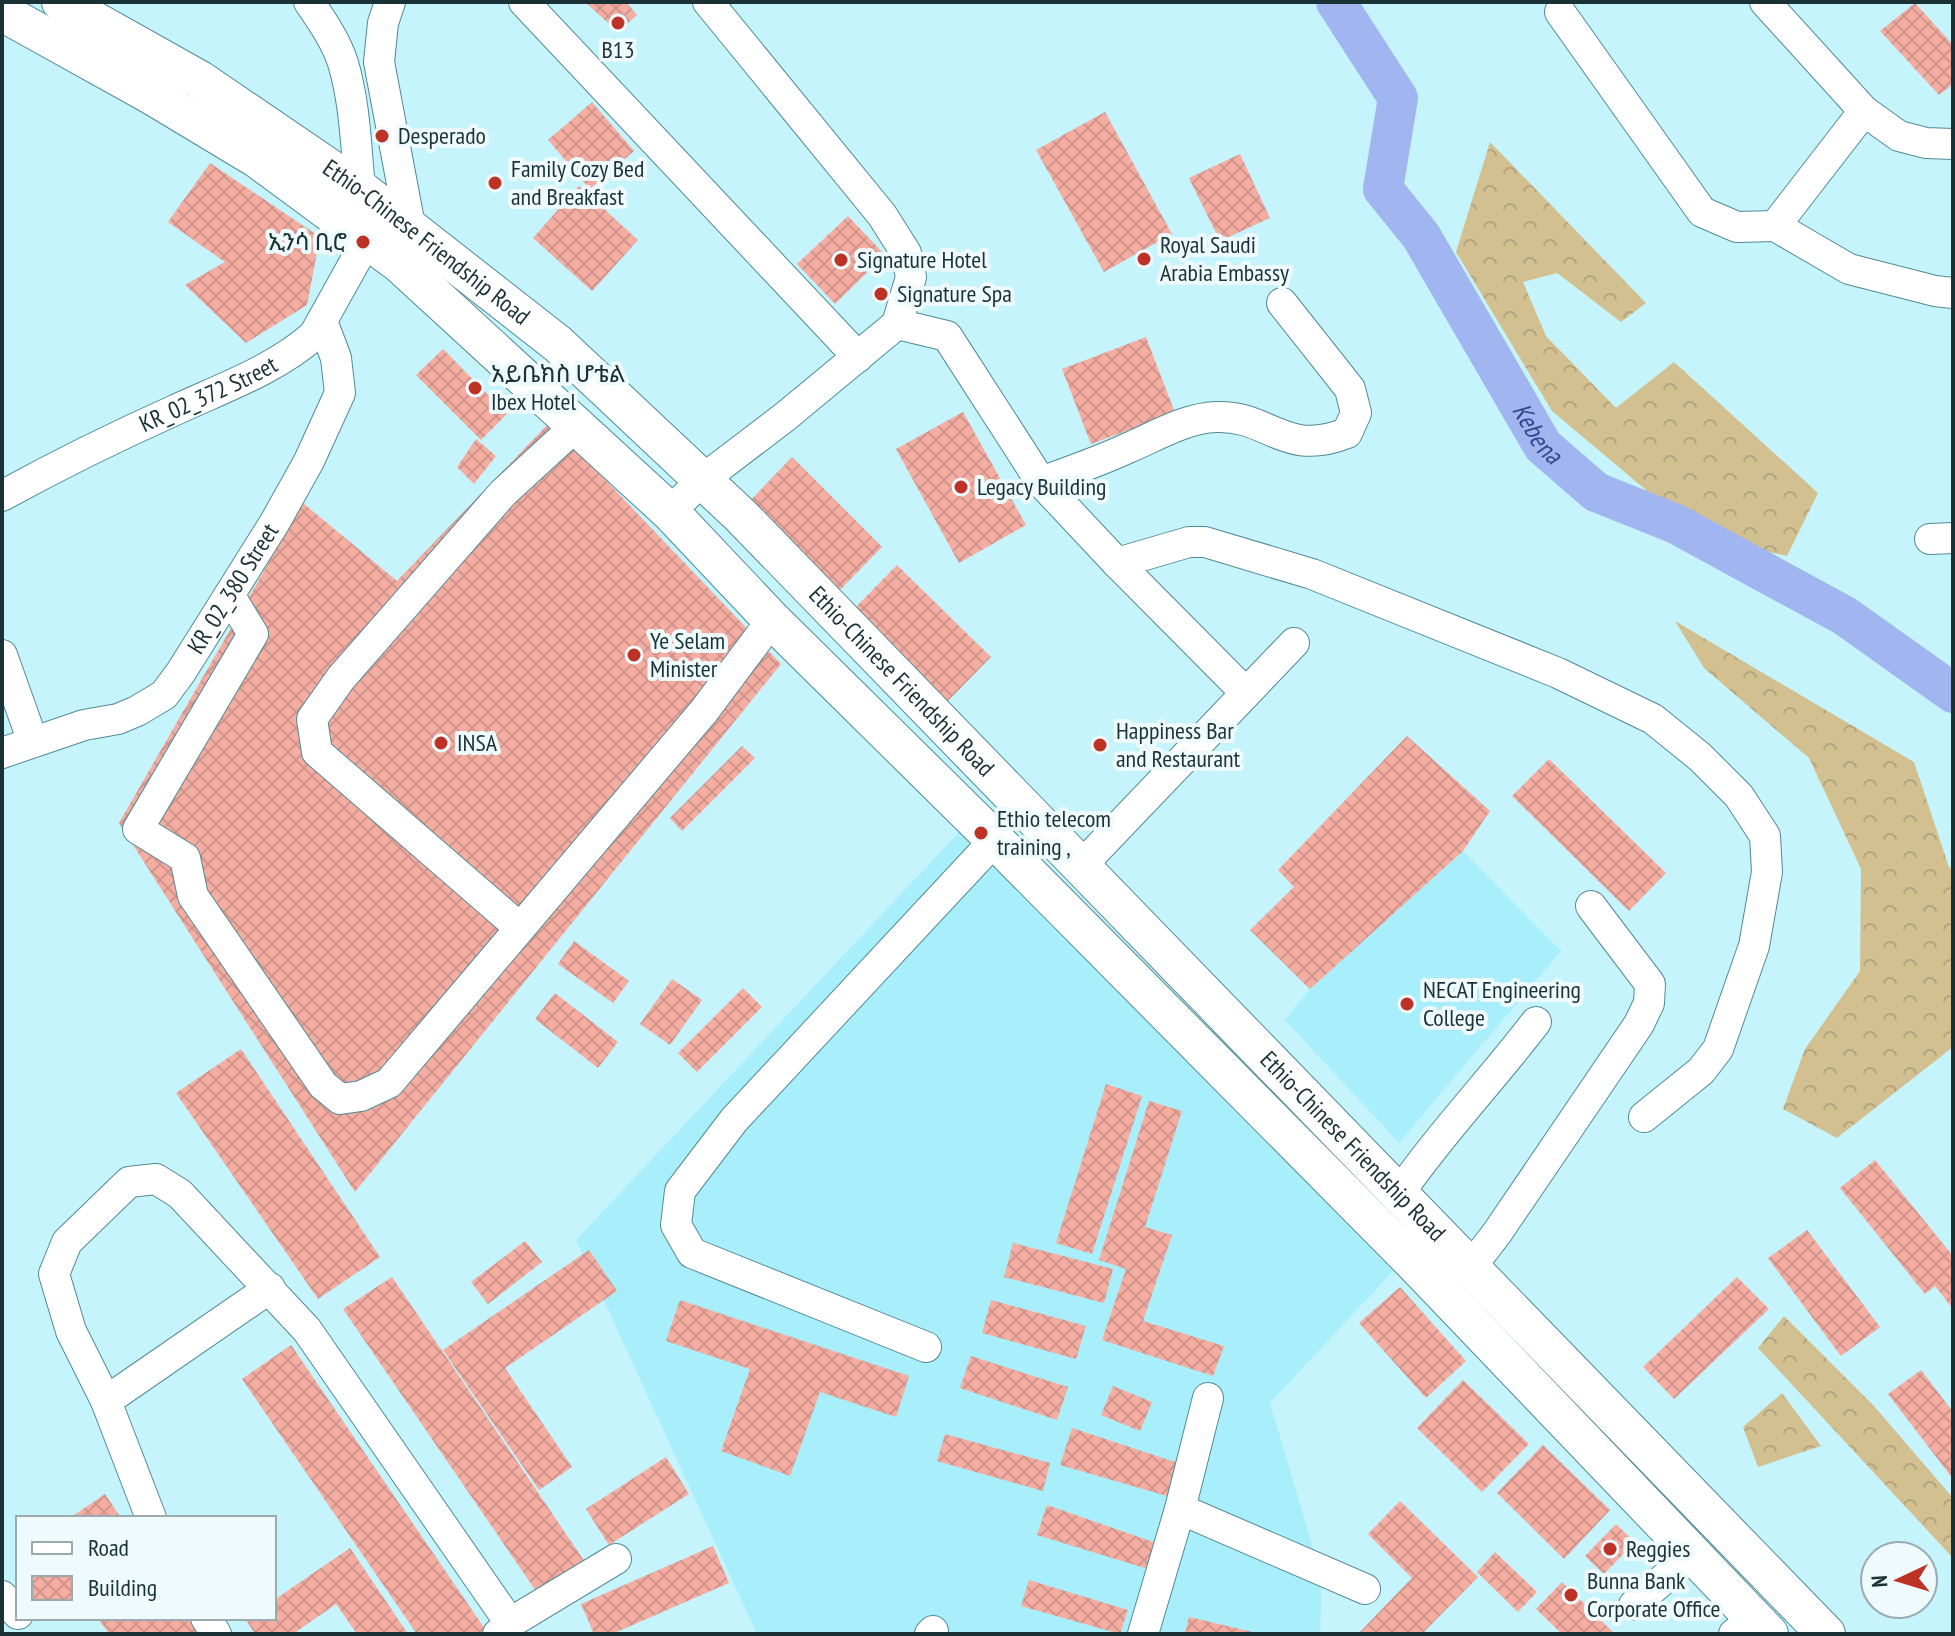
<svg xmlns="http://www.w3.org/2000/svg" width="1955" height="1636" viewBox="0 0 1955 1636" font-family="'PT Sans Narrow','Noto Sans Ethiopic',sans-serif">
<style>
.built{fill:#a9effb}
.forest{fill:url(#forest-crowns)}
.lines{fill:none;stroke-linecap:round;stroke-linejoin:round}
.river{stroke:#a1b6f0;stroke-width:40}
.building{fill:url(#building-cross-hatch)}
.minor-casing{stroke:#528a94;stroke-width:32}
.major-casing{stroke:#528a94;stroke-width:40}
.minor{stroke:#fff;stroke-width:30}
.major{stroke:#fff;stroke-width:38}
.poi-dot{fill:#be3125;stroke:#effafc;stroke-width:3}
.labels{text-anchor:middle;stroke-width:8;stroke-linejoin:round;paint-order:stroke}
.poi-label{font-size:24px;fill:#1a3236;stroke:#effafc;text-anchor:start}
.street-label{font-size:24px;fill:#1a3236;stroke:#effafc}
.water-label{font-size:26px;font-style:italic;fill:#35488d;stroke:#effafc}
</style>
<defs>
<pattern id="forest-crowns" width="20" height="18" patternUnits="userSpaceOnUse" patternTransform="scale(2)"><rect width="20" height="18" fill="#d3c091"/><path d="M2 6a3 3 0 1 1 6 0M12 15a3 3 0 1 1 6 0" fill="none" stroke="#b5a57e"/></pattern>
<pattern id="building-cross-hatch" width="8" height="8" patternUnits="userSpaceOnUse" patternTransform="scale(2)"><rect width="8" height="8" fill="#f5ada2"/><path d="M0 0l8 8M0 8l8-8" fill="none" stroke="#d1958c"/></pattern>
</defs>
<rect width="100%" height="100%" fill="#c5f4fc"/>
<!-- built -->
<g class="built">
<path d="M960,831L1393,1271L1270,1403L1322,1578L1320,1634H757L576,1240Z"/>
<path d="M1463,851L1561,951L1399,1143L1285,1020L1310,989Z"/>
</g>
<!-- forest -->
<g class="forest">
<path d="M1490,142L1646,303L1621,322L1557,273L1523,282L1546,336L1616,408L1674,362L1818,493L1787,556L1703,538L1552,411L1456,252Z"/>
<path d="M1675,621L1914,762L1949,867L1953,870V1047L1837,1138L1783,1109L1805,1049L1860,971L1861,869L1809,758L1704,668Z"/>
<path d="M1784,1316L1874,1406L1953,1498V1558L1758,1348Z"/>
<path d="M1782,1393L1821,1446L1758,1467L1743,1427Z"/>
</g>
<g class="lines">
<!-- river -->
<path class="river" id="s1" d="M1336,2L1398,98L1383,189L1421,236L1543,446L1596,492L1676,524L1845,616L1953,693"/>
</g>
<!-- building -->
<g class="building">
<path d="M585,2H626L637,15L618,32Z"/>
<path d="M1915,3L1953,45V84L1939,95L1880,31Z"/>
<path d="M592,102L634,151L590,189L548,140Z"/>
<path d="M1105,112L1172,234L1104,272L1036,150Z"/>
<path d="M1240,154L1270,218L1220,241L1189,178Z"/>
<path d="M210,163L320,237L307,305L246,343L185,285L225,262L168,222Z"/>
<path d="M579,186L638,240L592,291L533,238Z"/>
<path d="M848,216L885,255L835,304L797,264Z"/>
<path d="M1146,337L1175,413L1091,444L1062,369Z"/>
<path d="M443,349L507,414L481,440L416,375Z"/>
<path d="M963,412L1026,525L959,563L896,449Z"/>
<path d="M550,422L781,664L355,1192L119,823L303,503L397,581Z"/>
<path d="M476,439L496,456L474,484L457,467Z"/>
<path d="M792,457L882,547L836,594L746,505Z"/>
<path d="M897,565L991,657L945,704L852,611Z"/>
<path d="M1407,736L1490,811L1463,851L1310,989L1250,930L1294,887L1278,870Z"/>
<path d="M742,746L755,758L682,831L670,818Z"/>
<path d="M1549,759L1666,873L1629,911L1512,796Z"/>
<path d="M574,941L629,981L613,1003L558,964Z"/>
<path d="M672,979L702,1000L670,1045L640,1024Z"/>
<path d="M743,988L762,1007L697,1072L678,1053Z"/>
<path d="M555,993L618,1042L598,1068L535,1019Z"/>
<path d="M241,1049L380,1257L318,1299L176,1093Z"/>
<path d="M1106,1084L1142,1096L1092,1254L1056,1243Z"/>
<path d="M1149,1101L1182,1111L1145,1227L1172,1235L1143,1321L1224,1346L1213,1376L1102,1340L1126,1269L1099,1260Z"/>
<path d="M1875,1160L1953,1256L1951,1275L1953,1309L1935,1286L1925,1294L1840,1188Z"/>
<path d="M1807,1230L1880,1327L1841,1356L1768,1258Z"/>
<path d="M525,1241L542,1262L488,1304L471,1282Z"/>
<path d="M1013,1243L1113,1269L1104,1303L1004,1277Z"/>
<path d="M589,1250L617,1291L505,1368L572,1467L539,1490L443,1350Z"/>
<path d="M392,1277L587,1565L538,1594L343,1309Z"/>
<path d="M1737,1277L1769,1309L1674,1399L1643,1367Z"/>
<path d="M1400,1287L1466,1361L1426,1398L1359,1323Z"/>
<path d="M680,1300L909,1376L896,1417L820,1392L790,1476L721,1451L750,1369L666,1341Z"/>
<path d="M991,1300L1086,1326L1076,1359L982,1333Z"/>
<path d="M291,1345L485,1629L478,1634H417L242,1379Z"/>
<path d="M971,1356L1068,1387L1057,1420L960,1388Z"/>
<path d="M1921,1370L1953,1412V1479L1888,1394Z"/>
<path d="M1463,1380L1529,1444L1482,1492L1417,1428Z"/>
<path d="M1113,1386L1152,1402L1140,1431L1101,1415Z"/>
<path d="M1072,1428L1184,1465L1174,1498L1060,1465Z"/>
<path d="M945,1434L1050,1463L1043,1491L937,1461Z"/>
<path d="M1543,1445L1610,1510L1564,1559L1497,1493Z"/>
<path d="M666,1457L689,1494L609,1545L586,1509Z"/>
<path d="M105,1494L121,1518H70Z"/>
<path d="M1400,1501L1478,1577L1422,1634H1358L1412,1578L1368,1534Z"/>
<path d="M1047,1505L1156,1543L1148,1569L1037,1535Z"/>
<path d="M1616,1524L1635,1542L1604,1574L1585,1556Z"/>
<path d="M713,1546L729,1583L612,1634H594L581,1604Z"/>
<path d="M350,1548L408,1634H357L336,1604L293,1634H255L246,1620L274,1618V1600Z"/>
<path d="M1495,1552L1537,1592L1518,1612L1477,1572Z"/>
<path d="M1029,1580L1128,1610L1120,1634L1021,1606Z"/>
<path d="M1562,1582L1615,1634H1562L1536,1609Z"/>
<path d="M1189,1617L1257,1633L1256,1634H1185Z"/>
<path d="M98,1618H191L202,1634H109Z"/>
</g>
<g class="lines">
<!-- minor casing -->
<g class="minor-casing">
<g id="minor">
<path d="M309,2C322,21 336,41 343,63C355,103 356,147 360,189"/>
<path d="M390,2L383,23L379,62L410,226"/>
<path d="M524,2L858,357"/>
<path d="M1765,2L1864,111L1899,136L1926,143L1953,144"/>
<path d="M1560,12L1702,212L1737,227L1775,226"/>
<path d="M1864,111L1775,226L1849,269L1935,291L1953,293"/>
<path d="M897,324L947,336L1041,482L1117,563L1245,692"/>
<path d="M1041,482C1071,471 1100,461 1128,448C1156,436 1186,418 1216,417C1270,415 1283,458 1347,433L1356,413L1350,389L1282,303"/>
<path id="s2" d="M2,496C58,465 115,437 173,411C220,389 275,370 314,335L367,240"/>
<path d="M670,512L702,480L786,416L897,324L911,277L906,253L882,215L708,2"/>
<path d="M1930,539L1953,538"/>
<path d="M1117,563L1189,542H1205L1312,574L1558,673L1653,719L1700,757L1739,796L1765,836L1767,872L1754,946L1718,1049L1701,1071L1644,1117"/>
<path d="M230,596L253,634L138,829L185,858L193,896L323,1085L340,1099L361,1096L389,1083L704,711L772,620"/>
<path d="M2,655L33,742"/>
<path id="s3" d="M2,753L84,725L118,719L137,711L164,695L181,672L275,522L309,461L340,393L336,358L322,321"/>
<path d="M1081,866L1294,643"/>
<path d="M520,928L317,752L312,719L341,678L503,493L576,426"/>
<path d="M1398,1195C1440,1134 1491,1081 1536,1022"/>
<path d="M1470,1268L1497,1233L1639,1024L1649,1003L1650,984L1591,906"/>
<path d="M926,1347L692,1253L676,1225L680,1191L734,1120L995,840"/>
<path d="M106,1401L270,1288"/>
<path d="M1180,1509L1365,1589"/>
<path d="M151,1518L106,1401L71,1331L54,1274L67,1242L129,1182L156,1179L180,1194L307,1330L510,1623"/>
<path d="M2,1596L18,1614"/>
<path d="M1634,1605L1692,1554"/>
<path d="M206,1618L216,1634"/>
<path d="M498,1634L510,1623L616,1559"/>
<path d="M930,1634L933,1631"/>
<path d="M1143,1634L1180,1509L1208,1398"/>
<path d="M1734,1634L1754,1618"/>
</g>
</g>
<!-- major casing -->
<g class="major-casing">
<g id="major">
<path id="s4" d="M61,2L200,80L360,189L558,344L741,516L1826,1634"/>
<path d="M2,12L153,96L256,158L400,264L670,512L772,620L995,840L1414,1263L1769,1634"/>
</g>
</g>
<!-- minor -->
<use href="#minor" class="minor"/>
<!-- major -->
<use href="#major" class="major"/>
</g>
<!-- markers -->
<g class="poi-dot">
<circle cx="618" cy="23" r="8"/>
<circle cx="382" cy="136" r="8"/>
<circle cx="495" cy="183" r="8"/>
<circle cx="363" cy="242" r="8"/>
<circle cx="1144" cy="259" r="8"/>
<circle cx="841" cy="260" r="8"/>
<circle cx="881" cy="294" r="8"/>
<circle cx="475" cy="388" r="8"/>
<circle cx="961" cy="487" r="8"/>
<circle cx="634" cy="655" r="8"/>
<circle cx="441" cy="743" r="8"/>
<circle cx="1100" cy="745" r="8"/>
<circle cx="981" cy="833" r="8"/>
<circle cx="1407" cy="1004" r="8"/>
<circle cx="1610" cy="1549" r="8"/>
<circle cx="1571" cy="1595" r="8"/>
</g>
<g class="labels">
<!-- poi labels -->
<g class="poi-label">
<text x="618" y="58" text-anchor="middle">B13</text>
<text x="398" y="144">Desperado</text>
<text x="511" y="177">Family Cozy Bed<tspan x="511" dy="28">and Breakfast</tspan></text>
<text x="347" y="250" text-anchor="end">ኢንሳ ቢሮ</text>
<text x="1160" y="253">Royal Saudi<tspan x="1160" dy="28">Arabia Embassy</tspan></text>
<text x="857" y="268">Signature Hotel</text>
<text x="897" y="302">Signature Spa</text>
<text x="491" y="382">አይቤክስ ሆቴል<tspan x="491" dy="28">Ibex Hotel</tspan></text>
<text x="977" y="495">Legacy Building</text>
<text x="650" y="649">Ye Selam<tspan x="650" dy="28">Minister</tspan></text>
<text x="1116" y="739">Happiness Bar<tspan x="1116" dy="28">and Restaurant</tspan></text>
<text x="457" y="751">INSA</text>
<text x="997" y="827">Ethio telecom<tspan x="997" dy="28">training ,</tspan></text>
<text x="1423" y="998">NECAT Engineering<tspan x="1423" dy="28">College</tspan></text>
<text x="1626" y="1557">Reggies</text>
<text x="1587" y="1589">Bunna Bank<tspan x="1587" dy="28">Corporate Office</tspan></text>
</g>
<!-- street labels -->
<g class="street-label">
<text dy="8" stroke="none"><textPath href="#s4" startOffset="438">Ethio-Chinese Friendship Road</textPath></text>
<text dy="8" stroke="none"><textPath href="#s2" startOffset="230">KR_02_372 Street</textPath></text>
<text dy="8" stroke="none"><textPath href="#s3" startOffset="300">KR_02_380 Street</textPath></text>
<text dy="8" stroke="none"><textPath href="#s4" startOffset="1086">Ethio-Chinese Friendship Road</textPath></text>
<text dy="8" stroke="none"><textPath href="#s4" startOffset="1734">Ethio-Chinese Friendship Road</textPath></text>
</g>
<!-- water labels -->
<g class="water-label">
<text dy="9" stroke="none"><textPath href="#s1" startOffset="496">Kebena</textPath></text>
</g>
</g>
<!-- border -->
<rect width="1955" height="1636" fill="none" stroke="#1a3236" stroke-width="8"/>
<!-- legend -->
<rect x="16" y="1516" width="260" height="104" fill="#effafc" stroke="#9aaaad" stroke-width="2"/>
<rect x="32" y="1542" width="40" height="12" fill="#ffffff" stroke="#9aaaad" stroke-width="2"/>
<text x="88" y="1556" font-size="24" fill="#1a3236">Road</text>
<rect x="32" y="1576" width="40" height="24" fill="url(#building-cross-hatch)" stroke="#9aaaad" stroke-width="2"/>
<text x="88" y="1596" font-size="24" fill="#1a3236">Building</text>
<!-- north arrow -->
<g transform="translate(1899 1580) rotate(266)"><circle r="38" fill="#effafc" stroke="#9aaaad" stroke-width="2"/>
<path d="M0-6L14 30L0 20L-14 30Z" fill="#be3125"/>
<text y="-12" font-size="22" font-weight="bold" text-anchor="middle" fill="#1a3236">N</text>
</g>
</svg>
